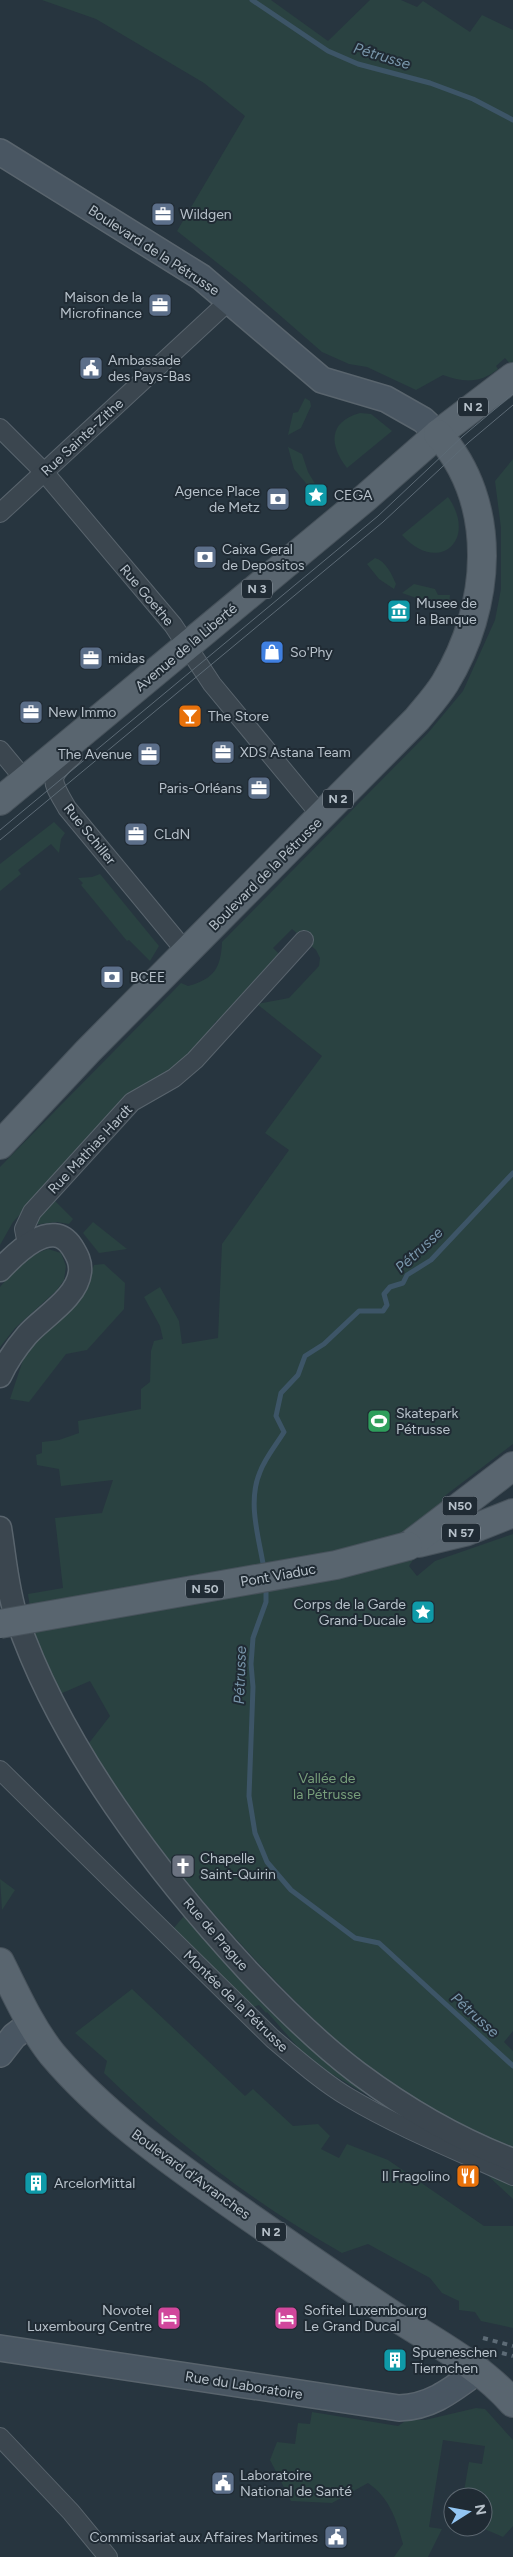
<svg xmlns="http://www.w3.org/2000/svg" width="513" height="2557" viewBox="0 0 513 2557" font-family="Figtree,sans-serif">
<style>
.green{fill:#2a4241}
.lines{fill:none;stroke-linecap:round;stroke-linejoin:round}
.stream{stroke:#3d5567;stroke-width:5}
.minor-casing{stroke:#59646d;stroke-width:20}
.tertiary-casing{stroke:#59646d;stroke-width:25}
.secondary-casing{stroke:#59646d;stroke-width:28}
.primary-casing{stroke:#47525b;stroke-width:30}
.minor{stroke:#3b464f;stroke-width:18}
.tertiary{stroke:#3b464f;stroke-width:22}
.secondary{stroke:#495662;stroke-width:25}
.primary{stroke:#59656f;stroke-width:28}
.tram{stroke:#5d6b76;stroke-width:1}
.rail{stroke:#5d6b76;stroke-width:4;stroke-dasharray:5 5;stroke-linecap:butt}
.primary-bridge-casing{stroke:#47525b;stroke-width:30;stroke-linecap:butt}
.primary-bridge{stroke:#59656f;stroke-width:28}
.labels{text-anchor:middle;stroke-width:4;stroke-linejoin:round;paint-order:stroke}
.shield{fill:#202b34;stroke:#8a949d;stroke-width:1}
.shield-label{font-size:12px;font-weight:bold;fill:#b7c1ca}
.poi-label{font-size:14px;fill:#b7c1ca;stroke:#202b34;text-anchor:start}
.street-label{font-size:14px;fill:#b7c1ca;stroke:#202b34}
.park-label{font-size:14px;fill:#779e7a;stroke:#202b34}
.water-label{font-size:15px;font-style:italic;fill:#7996ab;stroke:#202b34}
</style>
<rect width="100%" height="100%" fill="#27353f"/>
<!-- green -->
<g class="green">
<path d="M42,0H271L328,41L370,0H401L417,7L423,1L470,32L482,15L513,30V367L505,358L496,366L498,369C481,383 464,383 443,375L416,390L367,367L349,364L322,352L244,284L177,231L245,116L204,83L96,19Z"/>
<path d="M305,398L310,401L311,406L301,428L288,435L293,413L298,412Z"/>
<path d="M360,413L371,414L392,431L347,468C329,445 328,422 360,413Z"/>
<path d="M288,447L302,454L308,472L320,492L316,495L294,469Z"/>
<path d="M513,459V1444L442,1498L448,1509L408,1546L413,1560L409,1566L417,1576L435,1561L513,1534V2031L504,2042L513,2051V2148C467,2129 420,2105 380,2076C332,2040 290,1997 250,1954C190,1889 134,1820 89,1743L110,1716L90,1681L60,1694L34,1635L28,1594L63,1588L55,1518L102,1513L113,1480L61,1486L59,1469L37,1465L36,1455L42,1453V1442L59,1440L79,1433L78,1421L141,1409V1389L150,1382L151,1351L154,1341L163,1339L160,1326L144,1297L160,1287L179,1321L182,1344L218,1338L222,1244L289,1150L265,1133L322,1056L257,1004L289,998L319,966L320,958L316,950L292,929L273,948L281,956L228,1017L216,1021L191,1057L129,1097L13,1222L0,1245V1167L181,983L188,986C214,979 221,968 222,942L428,733L463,691L495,620L501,589V528L495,481Z"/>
<path d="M448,497C479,541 437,575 402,535Z"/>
<path d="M375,558C386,561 392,575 396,584L394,589L379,579L367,564Z"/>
<path d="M414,584L435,589L438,595H450L449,604L443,599L422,600L402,593Z"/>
<path d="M54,822L65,833L61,839L59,853L51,844L18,870L21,874L0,891V864Z"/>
<path d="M100,874L159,946L150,961L129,940L127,941L81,885L83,883L78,878L92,877Z"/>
<path d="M54,1200L73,1219L69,1224L57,1222L32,1225L36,1216Z"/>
<path d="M93,1222L127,1249L99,1253L83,1233Z"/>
<path d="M48,1249L61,1253L66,1266L64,1280L56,1291L15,1328L0,1347V1287C15,1270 26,1256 48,1249Z"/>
<path d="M104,1264L125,1283L124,1309L87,1350L66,1354L29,1402L10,1399L23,1360L35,1341L70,1311L84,1294L94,1265Z"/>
<path d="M148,1869L364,2089L362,2092L310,2061L267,2012L266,2013L259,2005L253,2007L173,1929L184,1916Z"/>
<path d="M0,1879L15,1890L2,1910Z"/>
<path d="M132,1989L245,2096L253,2089L293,2126L318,2124L330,2136L321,2149L339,2158L347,2144L388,2160L484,2226H513V2328L481,2321L475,2312L459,2310V2301L442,2293L430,2278L368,2244L342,2253C255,2204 176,2143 104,2073L107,2061L75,2033Z"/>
<path d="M485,2173L513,2182V2199Z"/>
<path d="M476,2408L485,2409L513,2440V2526L503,2537L480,2527H483V2497H463L469,2462L482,2464L485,2446L443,2440L429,2527L442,2529L428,2557H394L403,2544C397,2520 389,2497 368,2483L332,2503L291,2501L270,2460L277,2442L295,2444L298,2423L310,2424L312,2412L398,2426L407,2420H425Z"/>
</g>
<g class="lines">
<!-- stream -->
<g class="stream">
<path d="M252,0L328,51L358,64L430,83L473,99L513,120"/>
<path d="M264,1569C259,1538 247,1502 260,1472C265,1458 276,1445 284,1432L276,1416L281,1393L298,1375L305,1356L324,1344L359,1311H383L387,1305L384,1294L390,1287L403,1283L407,1275L431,1260L513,1173"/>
<path d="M266,1584V1602L253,1638L251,1664L253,1687L249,1796L255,1833L267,1862L291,1890L355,1938L379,1943L513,2066"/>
</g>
<!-- minor casing -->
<g class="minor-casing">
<g id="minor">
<path d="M0,428L44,472L173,625L212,684L322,817"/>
<path d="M0,513L230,300"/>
<path d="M0,750L25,780"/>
<path d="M73,756C47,778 51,780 67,808L187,953"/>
<path d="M27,1244L24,1229L32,1212L132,1102L174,1078L195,1060L304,940"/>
<path d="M0,1770L273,2039C297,2059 321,2081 348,2097C400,2128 458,2151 513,2176"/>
<path d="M0,2437L71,2512L108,2557"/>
</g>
</g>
<!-- tertiary casing -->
<g class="tertiary-casing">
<g id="tertiary">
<path d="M0,1270C15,1254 52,1216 72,1247C77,1255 81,1262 80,1272C77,1298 43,1317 27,1335C16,1348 7,1361 0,1376"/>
<path d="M0,1528C5,1558 7,1590 17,1619C61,1747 158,1874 249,1972C283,2008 318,2043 358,2073C405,2108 458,2139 513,2160"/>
</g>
</g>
<!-- secondary casing -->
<g class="secondary-casing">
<g id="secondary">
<path d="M0,152L201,277L322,380L386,399L423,420L438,434"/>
<path d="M0,2054L14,2036L30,2024"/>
<path d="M0,2348L399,2408C432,2407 453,2389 479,2370"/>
</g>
</g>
<!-- primary casing -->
<g class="primary-casing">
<g id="primary">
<path d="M0,801L364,499L438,434L513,377"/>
<path d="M0,1145L88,1051L417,719C426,708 437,696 445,683C491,607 500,504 438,434"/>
<path d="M419,1543L465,1532L513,1513"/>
<path d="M408,1546L513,1466"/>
<path d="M0,1962C16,1994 30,2026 52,2054C101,2112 164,2157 225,2200C278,2237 331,2274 385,2310C428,2339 478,2363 513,2403"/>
</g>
</g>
<!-- minor -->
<use href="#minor" class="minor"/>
<!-- tertiary -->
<use href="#tertiary" class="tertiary"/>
<!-- secondary -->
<use href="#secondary" class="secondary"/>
<!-- primary -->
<use href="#primary" class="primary"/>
<!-- tram -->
<g class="tram">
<path d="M0,830L378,516L463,436L513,394"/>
<path d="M0,840L383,522L469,442L513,405"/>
</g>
<!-- rail -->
<g class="rail">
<path d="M483,2338L513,2346"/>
<path d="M502,2353L513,2356"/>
</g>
<!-- primary-bridge casing -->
<g class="primary-bridge-casing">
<path id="primary-bridge" d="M0,1624L336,1565L408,1546"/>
</g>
<!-- primary-bridge -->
<use href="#primary-bridge" class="primary-bridge"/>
</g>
<!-- icons -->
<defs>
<g id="office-square" transform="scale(1.25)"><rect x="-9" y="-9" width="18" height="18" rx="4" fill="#5c6f8a" stroke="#202b34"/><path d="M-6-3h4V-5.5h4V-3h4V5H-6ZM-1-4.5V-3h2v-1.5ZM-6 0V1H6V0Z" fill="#fff"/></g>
<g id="civic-square" transform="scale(1.25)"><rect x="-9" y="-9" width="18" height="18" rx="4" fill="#5c6f8a" stroke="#202b34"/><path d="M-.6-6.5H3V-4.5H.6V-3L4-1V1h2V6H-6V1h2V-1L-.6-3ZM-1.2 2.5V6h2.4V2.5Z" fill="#fff"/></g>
<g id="sight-square" transform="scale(1.25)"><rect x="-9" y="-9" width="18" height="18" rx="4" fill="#0f9aa8" stroke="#202b34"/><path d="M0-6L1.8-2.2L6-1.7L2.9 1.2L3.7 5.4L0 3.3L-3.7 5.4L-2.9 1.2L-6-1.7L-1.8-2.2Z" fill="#fff"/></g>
<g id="bank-square" transform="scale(1.25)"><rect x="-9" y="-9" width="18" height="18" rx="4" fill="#5c6f8a" stroke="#202b34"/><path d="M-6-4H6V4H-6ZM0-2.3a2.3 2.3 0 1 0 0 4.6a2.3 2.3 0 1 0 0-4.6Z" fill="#fff"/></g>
<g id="museum-square" transform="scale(1.25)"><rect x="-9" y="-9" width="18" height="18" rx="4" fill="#0f9aa8" stroke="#202b34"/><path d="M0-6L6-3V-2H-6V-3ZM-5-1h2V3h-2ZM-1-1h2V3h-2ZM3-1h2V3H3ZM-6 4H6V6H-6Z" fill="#fff"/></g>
<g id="shop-square" transform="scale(1.25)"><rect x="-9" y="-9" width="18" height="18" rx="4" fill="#3f7fe0" stroke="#202b34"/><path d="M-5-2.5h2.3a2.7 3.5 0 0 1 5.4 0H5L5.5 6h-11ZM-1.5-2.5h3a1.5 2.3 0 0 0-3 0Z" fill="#fff"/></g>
<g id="bar-square" transform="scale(1.25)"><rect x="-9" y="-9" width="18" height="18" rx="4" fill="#e8710a" stroke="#202b34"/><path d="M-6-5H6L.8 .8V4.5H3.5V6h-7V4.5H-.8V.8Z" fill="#fff"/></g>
<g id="stadium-square" transform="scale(1.25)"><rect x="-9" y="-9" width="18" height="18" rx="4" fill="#2e9e5b" stroke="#202b34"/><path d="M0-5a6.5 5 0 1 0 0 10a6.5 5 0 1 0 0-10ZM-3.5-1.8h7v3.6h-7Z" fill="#fff"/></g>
<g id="church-square" transform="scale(1.25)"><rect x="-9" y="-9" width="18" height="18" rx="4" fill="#6b7280" stroke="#202b34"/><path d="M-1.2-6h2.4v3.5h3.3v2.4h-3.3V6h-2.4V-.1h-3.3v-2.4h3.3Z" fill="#fff"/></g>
<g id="restaurant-square" transform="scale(1.25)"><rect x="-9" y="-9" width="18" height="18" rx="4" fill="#e8710a" stroke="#202b34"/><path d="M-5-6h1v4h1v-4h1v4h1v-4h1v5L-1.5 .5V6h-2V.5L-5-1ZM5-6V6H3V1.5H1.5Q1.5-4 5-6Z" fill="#fff"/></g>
<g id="building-square" transform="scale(1.25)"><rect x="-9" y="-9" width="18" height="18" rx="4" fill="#0f9aa8" stroke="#202b34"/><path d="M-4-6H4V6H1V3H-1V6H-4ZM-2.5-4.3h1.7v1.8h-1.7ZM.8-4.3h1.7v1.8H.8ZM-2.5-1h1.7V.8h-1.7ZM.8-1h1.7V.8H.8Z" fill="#fff"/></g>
<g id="hotel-square" transform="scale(1.25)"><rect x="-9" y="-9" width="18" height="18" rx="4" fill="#d1479c" stroke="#202b34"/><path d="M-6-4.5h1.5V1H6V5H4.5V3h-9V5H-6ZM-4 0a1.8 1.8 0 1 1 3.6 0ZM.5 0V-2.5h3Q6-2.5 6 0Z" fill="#fff"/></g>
</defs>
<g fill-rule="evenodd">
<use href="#office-square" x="163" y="214"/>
<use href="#office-square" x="160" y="305"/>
<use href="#civic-square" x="91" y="368"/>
<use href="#sight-square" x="316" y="495"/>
<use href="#bank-square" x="278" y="499"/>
<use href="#bank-square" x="205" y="557"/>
<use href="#museum-square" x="399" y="611"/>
<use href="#shop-square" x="272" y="652"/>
<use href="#office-square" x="91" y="658"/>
<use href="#office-square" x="31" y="712"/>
<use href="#bar-square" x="190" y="716"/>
<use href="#office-square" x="223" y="752"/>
<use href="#office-square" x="149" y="754"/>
<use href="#office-square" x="259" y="788"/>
<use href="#office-square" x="136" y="834"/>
<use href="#bank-square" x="112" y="977"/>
<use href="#stadium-square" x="379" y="1421"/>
<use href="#sight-square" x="423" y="1612"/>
<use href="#church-square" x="183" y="1866"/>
<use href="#restaurant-square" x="468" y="2176"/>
<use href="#building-square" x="36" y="2183"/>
<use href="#hotel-square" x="169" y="2318"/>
<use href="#hotel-square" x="286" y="2318"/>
<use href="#building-square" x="395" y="2360"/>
<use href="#civic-square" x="223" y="2483"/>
<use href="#civic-square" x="336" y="2537"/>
</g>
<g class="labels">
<!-- shield labels -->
<g class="shield">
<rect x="458" y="397.5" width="30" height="19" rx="4"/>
<rect x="242" y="579.5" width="30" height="19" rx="4"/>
<rect x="323" y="789.5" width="30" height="19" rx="4"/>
<rect x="442.5" y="1496.5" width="35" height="19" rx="4"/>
<rect x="442" y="1523.5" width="38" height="19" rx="4"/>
<rect x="186" y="1579.5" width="38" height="19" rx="4"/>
<rect x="256" y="2222.5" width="30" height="19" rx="4"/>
</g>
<g class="shield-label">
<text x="473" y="411">N 2</text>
<text x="257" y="593">N 3</text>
<text x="338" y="803">N 2</text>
<text x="460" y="1510">N50</text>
<text x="461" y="1537">N 57</text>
<text x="205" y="1593">N 50</text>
<text x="271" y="2236">N 2</text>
</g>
<!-- poi labels -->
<g class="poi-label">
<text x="180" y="219">Wildgen</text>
<text x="142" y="302" text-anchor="end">Maison de la<tspan x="142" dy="16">Microfinance</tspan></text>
<text x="108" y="365">Ambassade<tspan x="108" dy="16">des Pays-Bas</tspan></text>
<text x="260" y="496" text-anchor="end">Agence Place<tspan x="260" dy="16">de Metz</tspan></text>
<text x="334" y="500">CEGA</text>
<text x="222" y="554">Caixa Geral<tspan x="222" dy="16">de Depositos</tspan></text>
<text x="416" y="608">Musee de<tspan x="416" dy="16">la Banque</tspan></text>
<text x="290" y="657">So'Phy</text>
<text x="108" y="663">midas</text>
<text x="48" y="717">New Immo</text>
<text x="208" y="721">The Store</text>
<text x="240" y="757">XDS Astana Team</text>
<text x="132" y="759" text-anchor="end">The Avenue</text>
<text x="242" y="793" text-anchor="end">Paris-Orléans</text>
<text x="154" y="839">CLdN</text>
<text x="130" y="982">BCEE</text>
<text x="396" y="1418">Skatepark<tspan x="396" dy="16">Pétrusse</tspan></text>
<text x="406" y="1609" text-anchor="end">Corps de la Garde<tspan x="406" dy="16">Grand-Ducale</tspan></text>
<text x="200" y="1863">Chapelle<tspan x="200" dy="16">Saint-Quirin</tspan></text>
<text x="450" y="2181" text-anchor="end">Il Fragolino</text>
<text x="54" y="2188">ArcelorMittal</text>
<text x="152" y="2315" text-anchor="end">Novotel<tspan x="152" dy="16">Luxembourg Centre</tspan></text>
<text x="304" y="2315">Sofitel Luxembourg<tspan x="304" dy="16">Le Grand Ducal</tspan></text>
<text x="412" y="2357">Spueneschen<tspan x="412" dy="16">Tiermchen</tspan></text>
<text x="240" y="2480">Laboratoire<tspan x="240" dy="16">National de Santé</tspan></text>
<text x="318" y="2542" text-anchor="end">Commissariat aux Affaires Maritimes</text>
</g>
<!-- street labels -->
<g class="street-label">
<text transform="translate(154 250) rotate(33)" y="5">Boulevard de la Pétrusse</text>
<text transform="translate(82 437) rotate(-43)" y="5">Rue Sainte-Zithe</text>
<text transform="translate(147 595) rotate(50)" y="5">Rue Goethe</text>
<text transform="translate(186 647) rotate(-40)" y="5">Avenue de la Liberté</text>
<text transform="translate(90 834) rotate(51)" y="5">Rue Schiller</text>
<text transform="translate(265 874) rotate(-45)" y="5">Boulevard de la Pétrusse</text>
<text transform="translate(90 1149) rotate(-47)" y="5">Rue Mathias Hardt</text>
<text transform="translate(278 1575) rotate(-10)" y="5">Pont Viaduc</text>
<text transform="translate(216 1934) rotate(49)" y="5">Rue de Prague</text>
<text transform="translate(236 2001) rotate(44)" y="5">Montée de la Pétrusse</text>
<text transform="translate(191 2174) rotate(36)" y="5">Boulevard d'Avranches</text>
<text transform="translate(244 2385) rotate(9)" y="5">Rue du Laboratoire</text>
</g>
<!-- park labels -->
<g class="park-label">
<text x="327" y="1783">Vallée de<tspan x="327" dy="16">la Pétrusse</tspan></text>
</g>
<!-- water labels -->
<g class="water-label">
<text transform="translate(382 56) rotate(17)" y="5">Pétrusse</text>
<text transform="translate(419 1250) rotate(-43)" y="5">Pétrusse</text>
<text transform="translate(240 1675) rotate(-88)" y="5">Pétrusse</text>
<text transform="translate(475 2015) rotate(42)" y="5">Pétrusse</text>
</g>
</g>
<!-- north arrow -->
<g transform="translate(468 2512) rotate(79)"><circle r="24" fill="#202b34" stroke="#5c6770"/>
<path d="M0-4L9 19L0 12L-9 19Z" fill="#93c6f3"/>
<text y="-8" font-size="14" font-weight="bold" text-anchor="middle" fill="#b7c1ca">N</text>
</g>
</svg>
